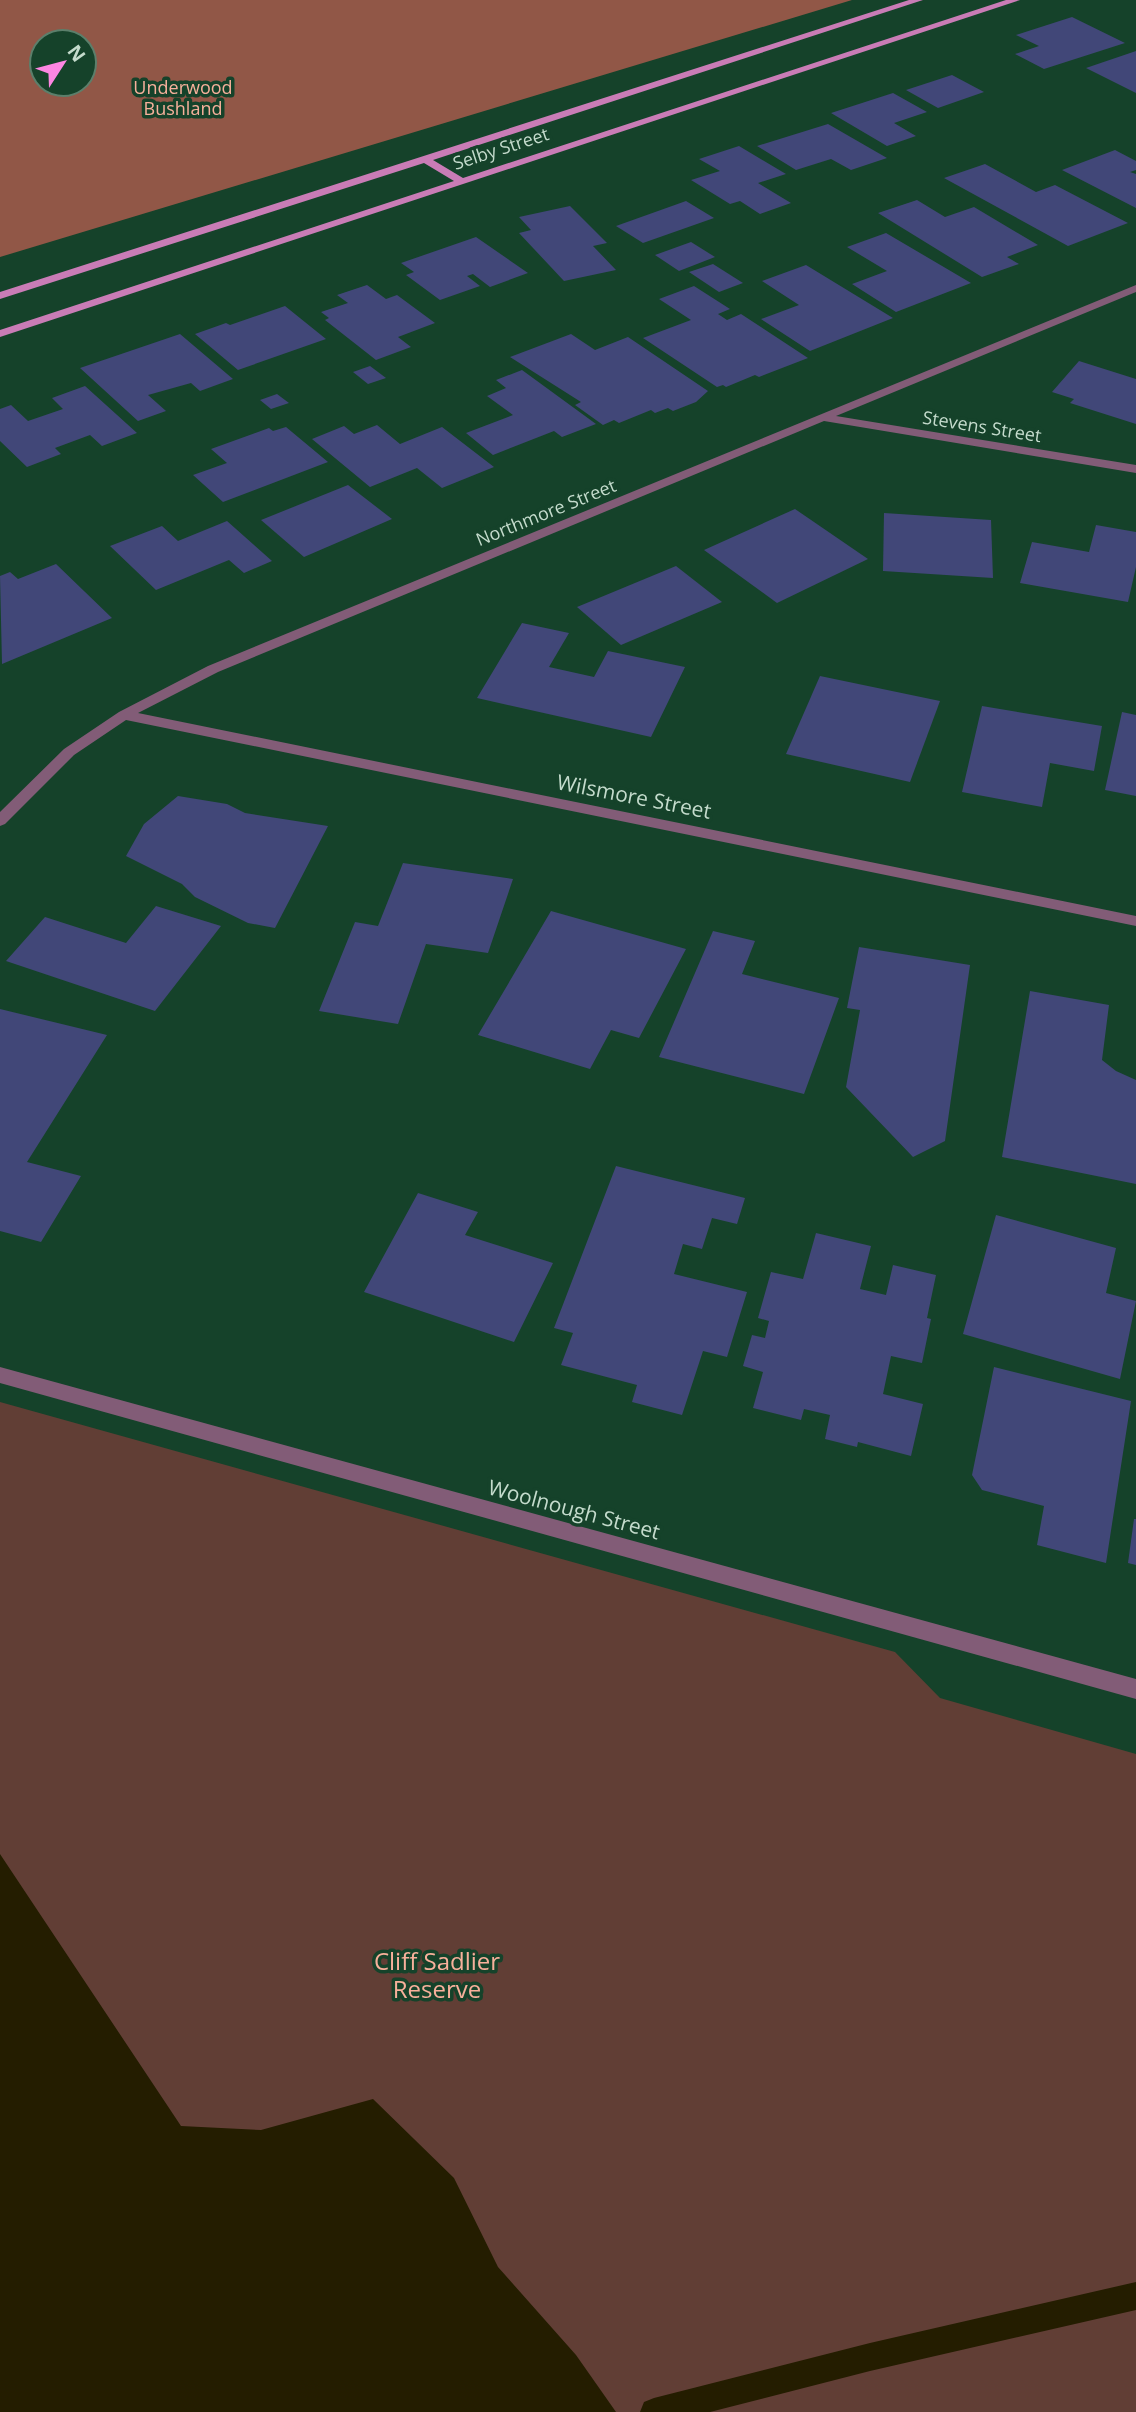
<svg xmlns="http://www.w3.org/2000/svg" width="1136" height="2412" viewBox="0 0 1136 2412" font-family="'Open Sans',sans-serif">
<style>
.green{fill:#613e35}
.forest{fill:#915747;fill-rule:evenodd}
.water{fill:#241d00}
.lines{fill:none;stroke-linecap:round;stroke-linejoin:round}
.stream{fill:#241d00;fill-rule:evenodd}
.building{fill:#414778}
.minor{fill:#825c77;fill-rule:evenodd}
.primary{fill:#c97cb6;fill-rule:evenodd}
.labels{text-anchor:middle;stroke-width:7;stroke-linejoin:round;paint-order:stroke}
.far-park-label{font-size:18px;fill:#f7b09b;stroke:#15422a}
.far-street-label{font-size:18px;fill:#c4dbcc;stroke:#15422a}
.street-label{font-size:21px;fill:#c4dbcc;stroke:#15422a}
.near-park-label{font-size:24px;fill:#f7b09b;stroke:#15422a}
</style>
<rect width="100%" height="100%" fill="#15422a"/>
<!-- green -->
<path class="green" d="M0,1402L895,1652L940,1698L1136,1754V2412H0Z"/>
<!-- forest -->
<path class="forest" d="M0,0H852L0,257ZM42,42H84V84H42Z"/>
<!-- water -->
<path class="water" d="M0,1854L181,2126L261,2130L373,2099L454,2178L498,2267L576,2355L616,2412H0Z"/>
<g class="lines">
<!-- stream -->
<path class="stream" d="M1136,2282V2310L870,2371L710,2412H640L644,2402L654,2398L870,2343Z"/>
</g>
<!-- building -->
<g class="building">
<path d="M1072,17L1125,43L1044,69L1015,54L1039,46L1016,35Z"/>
<path d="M1136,51V93L1086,68Z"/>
<path d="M952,75L984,92L938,108L906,90Z"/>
<path d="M893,93L927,112L894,123L916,136L887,146L831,113Z"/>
<path d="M828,124L887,158L851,170L831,159L796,170L757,146Z"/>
<path d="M739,146L786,174L758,183L791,203L760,214L740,201L730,204L691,180L720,171L699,159Z"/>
<path d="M1115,150L1136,161V170L1130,172L1136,174V208L1062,170Z"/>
<path d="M985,164L1036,192L1055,185L1128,223L1068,246L944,178Z"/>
<path d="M917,200L945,217L974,207L1038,245L1007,257L1019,264L982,277L878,213Z"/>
<path d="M686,201L714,218L643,243L616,226Z"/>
<path d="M570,206L607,243L593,246L616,270L564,281L519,233L531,230L519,217Z"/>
<path d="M886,233L971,283L896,312L852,284L887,271L847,247Z"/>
<path d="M476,237L528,273L490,287L473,274L467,276L480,286L440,300L406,275L414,272L401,263Z"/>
<path d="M691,242L715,257L679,271L655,255Z"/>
<path d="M713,264L743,283L719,292L689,272Z"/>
<path d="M806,265L893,318L810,351L761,319L799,305L762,281Z"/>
<path d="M367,285L386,299L397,295L435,323L398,337L411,347L376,360L325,320L329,318L321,312L348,303L337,295Z"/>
<path d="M694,286L730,309L718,314L727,320L741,314L808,358L759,377L755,375L726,387L723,385L717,387L643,338L691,320L659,299Z"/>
<path d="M285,306L326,339L238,370L195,334L226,323L230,325Z"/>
<path d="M180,334L233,379L200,391L191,383L148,395L166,411L138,421L80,368Z"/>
<path d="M571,334L595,350L628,337L708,391L696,402L673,411L668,408L655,413L651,410L619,423L614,420L603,425L575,405L581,402L510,357Z"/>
<path d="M1079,361L1136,379V424L1070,403L1074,399L1052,392Z"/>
<path d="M370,366L386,378L368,384L353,372Z"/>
<path d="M522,370L596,424L562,437L554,431L493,455L466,433L513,415L487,396L506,388L496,380Z"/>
<path d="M85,386L137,433L102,446L90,435L55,448L61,454L27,467L0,441V409L11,405L28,421L63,409L52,398Z"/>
<path d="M277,394L289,403L271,409L260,400Z"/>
<path d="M377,425L400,444L442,427L494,467L442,488L417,468L370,487L312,439L344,426L354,434Z"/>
<path d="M286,427L328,462L223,502L193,475L227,463L211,449L269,428L273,431Z"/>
<path d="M348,485L392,519L304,557L261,520Z"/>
<path d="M795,509L868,559L777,603L704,550Z"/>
<path d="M884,513L991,520L993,578L883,571Z"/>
<path d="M227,521L272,561L244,573L229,560L156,590L110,546L162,526L178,541Z"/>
<path d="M1096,525L1136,532V567L1128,602L1020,583L1032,542L1089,552Z"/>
<path d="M56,564L112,618L2,664L0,576L10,572L18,579Z"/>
<path d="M676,566L722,602L621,645L577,607Z"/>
<path d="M522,623L569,633L549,667L594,677L608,651L685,667L651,737L477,698Z"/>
<path d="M820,676L940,701L910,782L786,754Z"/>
<path d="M982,706L1102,726L1094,771L1050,763L1042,807L962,792Z"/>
<path d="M1122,712L1136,715V796L1105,790Z"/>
<path d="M178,796L227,804L245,813L328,826L275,928L248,923L195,897L182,884L126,856L144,824Z"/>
<path d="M403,863L513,879L488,953L426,944L398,1024L319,1011L355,922L378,926Z"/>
<path d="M156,906L221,926L155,1011L6,961L45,917L126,943Z"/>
<path d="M551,911L686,949L639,1038L611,1030L590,1069L478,1035Z"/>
<path d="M713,931L755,941L742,974L839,998L804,1094L659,1057Z"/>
<path d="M859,947L970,965L945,1141L913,1157L846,1087L860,1010L847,1008Z"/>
<path d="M1030,991L1109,1005L1102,1060L1116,1071L1136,1080V1184L1002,1157Z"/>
<path d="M0,1009L107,1035L27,1162L81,1176L41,1242L0,1231Z"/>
<path d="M616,1166L745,1198L737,1224L712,1218L702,1249L683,1244L674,1274L747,1292L727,1357L703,1351L682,1415L632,1402L637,1385L561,1365L573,1333L554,1328Z"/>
<path d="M418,1193L478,1212L465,1235L553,1263L514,1342L364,1292Z"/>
<path d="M996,1215L1116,1248L1106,1293L1136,1301L1120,1379L963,1334Z"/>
<path d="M816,1233L871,1246L860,1289L886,1295L893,1265L936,1275L927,1318L931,1319L922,1363L891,1356L883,1394L923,1404L911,1456L858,1442L857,1447L825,1439L830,1415L804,1409L801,1420L753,1408L763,1372L743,1366L752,1335L765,1338L769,1321L758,1318L771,1272L803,1279Z"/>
<path d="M994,1367L1131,1401L1106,1563L1037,1545L1044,1506L982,1490L972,1475Z"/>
<path d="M1134,1519H1136V1565L1128,1563Z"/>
</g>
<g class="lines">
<!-- minor -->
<g class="minor">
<path d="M1136,285V292L836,416L1136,465V473L824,421L218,672L138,713L1136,916V926L126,720L74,755L5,824L0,826V812L64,749L119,712L208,666Z"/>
<path d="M0,1367L1136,1679V1699L0,1383Z"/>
</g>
<!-- primary -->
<path class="primary" d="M909,0H923L433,160L463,178L1006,0H1020L0,337V330L454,181L424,163L0,299V292Z"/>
</g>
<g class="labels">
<!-- far-park labels -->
<g class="far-park-label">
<text x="183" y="94">Underwood<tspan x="183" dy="21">Bushland</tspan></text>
</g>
<!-- far-street labels -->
<g class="far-street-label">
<text transform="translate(501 149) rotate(-18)" y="6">Selby Street</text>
<text transform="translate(982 427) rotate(9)" y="6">Stevens Street</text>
<text transform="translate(546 513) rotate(-22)" y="6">Northmore Street</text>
</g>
<!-- street labels -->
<g class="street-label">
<text transform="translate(634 797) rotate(11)" y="7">Wilsmore Street</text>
<text transform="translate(574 1510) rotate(15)" y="7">Woolnough Street</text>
</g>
<!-- near-park labels -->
<g class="near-park-label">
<text x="437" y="1970">Cliff Sadlier<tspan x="437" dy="28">Reserve</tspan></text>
</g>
</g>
<!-- north arrow -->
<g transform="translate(63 63) rotate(54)"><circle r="33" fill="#15422a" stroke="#5b7f6b" stroke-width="2"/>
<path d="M0-5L12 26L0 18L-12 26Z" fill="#fd86e2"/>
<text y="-10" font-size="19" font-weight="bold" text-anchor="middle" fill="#c4dbcc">N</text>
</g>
</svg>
